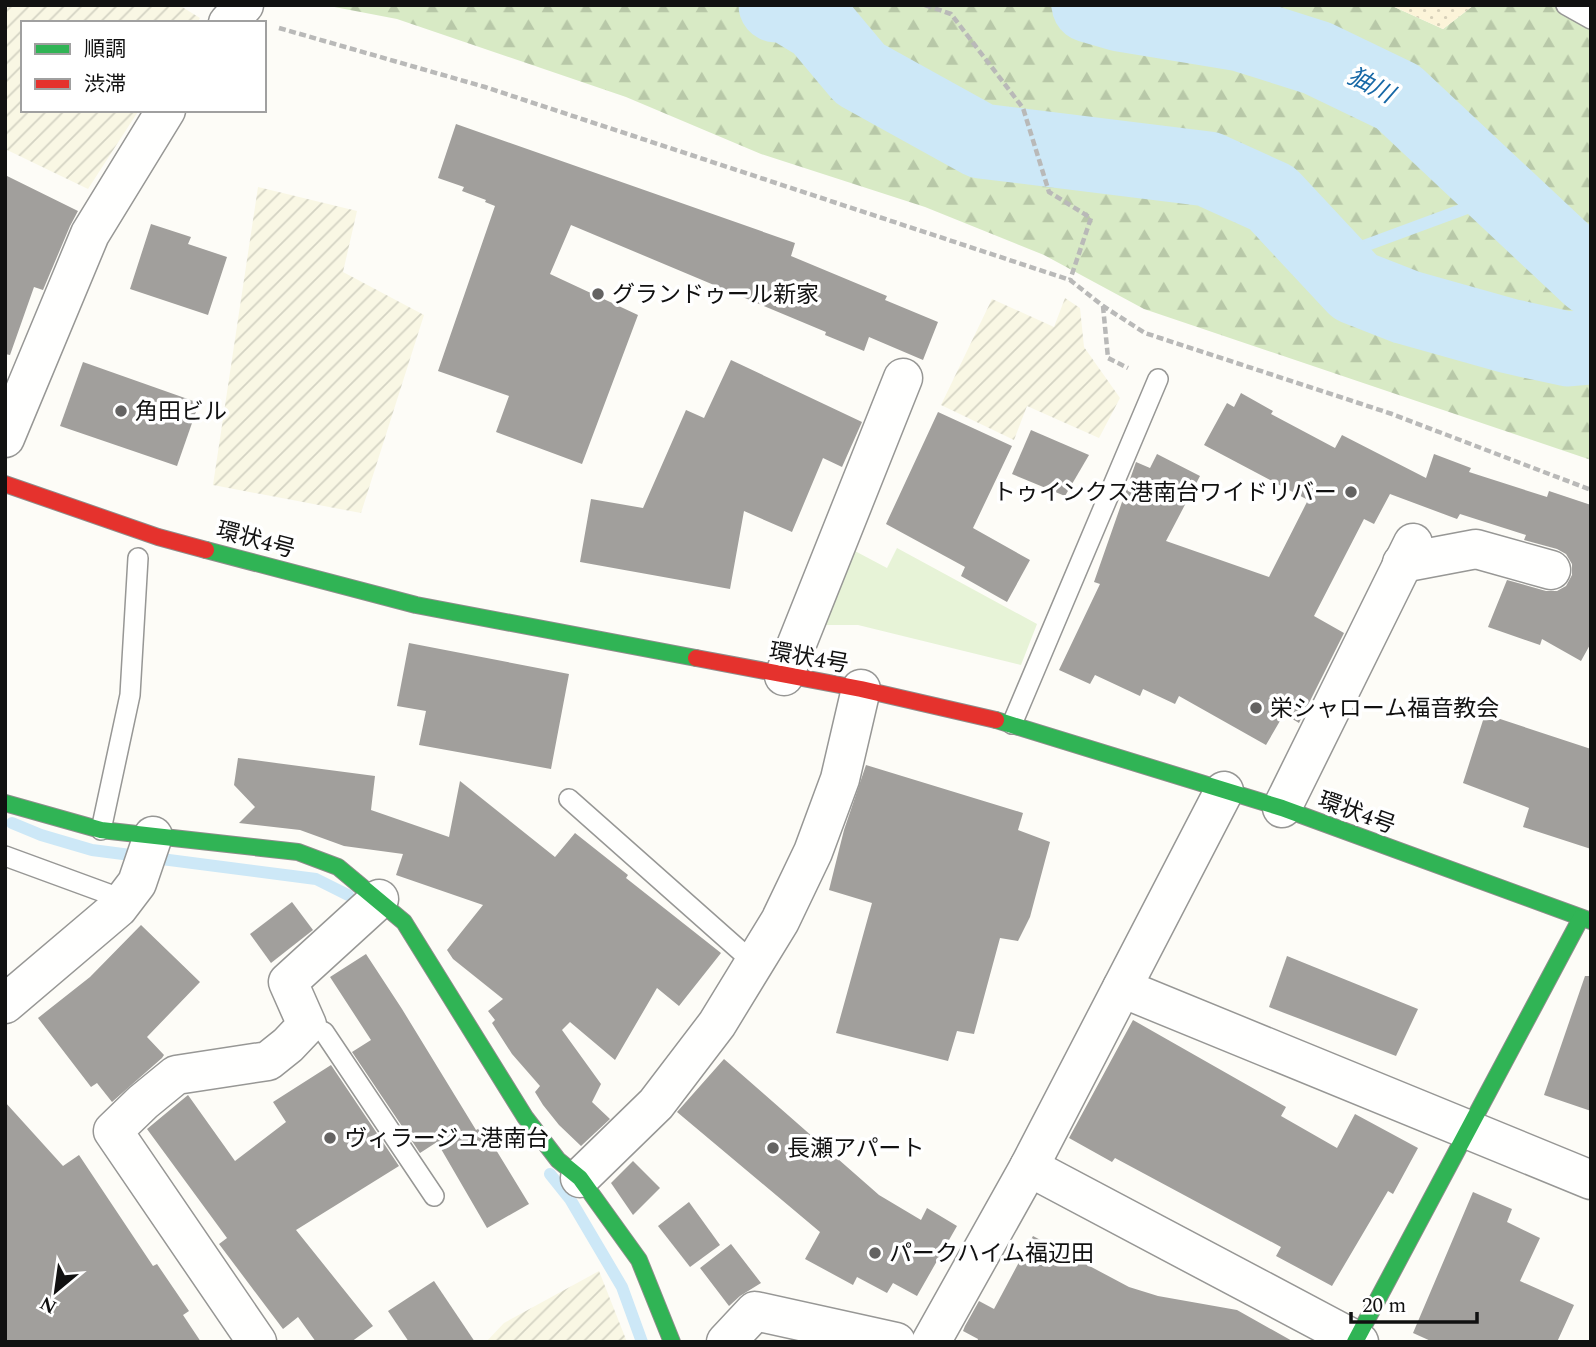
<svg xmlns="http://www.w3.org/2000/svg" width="1596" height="1347" viewBox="0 0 1596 1347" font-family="Spectral,'Noto Sans JP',serif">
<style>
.farmland{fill:url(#farmland-furrows)}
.grass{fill:#e7f3d7}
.forest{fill:url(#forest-firs)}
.sand{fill:url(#sand-dots)}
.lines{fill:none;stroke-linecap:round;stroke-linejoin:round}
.stream{stroke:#cde8f7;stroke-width:12}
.river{stroke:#cde8f7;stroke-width:75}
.building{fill:#a19f9c}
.lane-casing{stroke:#979795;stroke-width:22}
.street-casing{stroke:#979795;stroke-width:41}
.fast-casing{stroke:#8e8d8b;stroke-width:18}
.jam-casing{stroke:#8e8d8b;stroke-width:18}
.path{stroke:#b9b9b8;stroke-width:4.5;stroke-dasharray:7 3.5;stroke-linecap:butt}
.lane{stroke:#fffffe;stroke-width:19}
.street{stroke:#fffffe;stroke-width:38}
.fast{stroke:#30b455;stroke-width:16}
.jam{stroke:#e5322d;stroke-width:16}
.poi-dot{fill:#646362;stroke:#fff;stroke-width:2.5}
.labels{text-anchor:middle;stroke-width:7;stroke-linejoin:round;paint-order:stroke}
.poi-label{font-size:23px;fill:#111;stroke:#fff;text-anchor:start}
.street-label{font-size:23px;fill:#111;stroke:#fff}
.water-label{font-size:24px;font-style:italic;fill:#1768a6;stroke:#fff}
</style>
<defs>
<pattern id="farmland-furrows" width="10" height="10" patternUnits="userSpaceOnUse" patternTransform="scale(1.75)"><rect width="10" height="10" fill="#f9f7e4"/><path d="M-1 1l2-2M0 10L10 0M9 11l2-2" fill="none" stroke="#d4d3c3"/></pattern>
<pattern id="forest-firs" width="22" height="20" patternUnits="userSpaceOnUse" patternTransform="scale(1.75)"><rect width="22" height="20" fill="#d8eac5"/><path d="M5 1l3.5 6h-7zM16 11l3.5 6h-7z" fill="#b8c8a8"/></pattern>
<pattern id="sand-dots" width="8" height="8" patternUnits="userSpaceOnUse" patternTransform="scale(1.75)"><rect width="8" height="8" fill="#fcf4d9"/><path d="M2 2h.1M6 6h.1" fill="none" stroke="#d7d0b9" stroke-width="1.8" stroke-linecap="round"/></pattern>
</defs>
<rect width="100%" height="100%" fill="#fdfcf7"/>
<!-- farmland -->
<g class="farmland">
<path d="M5,5H179L200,18L197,23H23V110H139L88,189L5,149Z"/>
<path d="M258,187L357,211L343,272L424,315L361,513L213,485Z"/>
<path d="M1065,298L1080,308L1084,347L1120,398L1099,438L1027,406L1014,440L941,405L992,299L1054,327Z"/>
<path d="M599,1271L627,1342H486L504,1323Z"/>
</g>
<!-- grass -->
<path class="grass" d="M897,548L1037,624L1021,665L858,625H819L853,550L887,568Z"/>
<!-- forest -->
<path class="forest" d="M324,5H1390L1443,29L1474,5H1591V460L1144,309L1044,255L925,207L761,154L626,97L397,19Z"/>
<!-- sand -->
<path class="sand" d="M1390,5H1474L1443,29Z"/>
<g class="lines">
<!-- stream -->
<g class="stream">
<path d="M818,24L821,5"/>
<path d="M1329,259L1483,202L1496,187"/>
<path d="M12,823L41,835L92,850L316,879L348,895"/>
<path d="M550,1174L570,1199L622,1287L642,1342"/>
</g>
<!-- river -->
<g class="river">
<path d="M776,5L788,6L818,24L860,74L981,141L1208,169L1272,198L1355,287L1406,307L1509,336L1568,349L1591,347"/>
<path d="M1089,5L1120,14L1241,34L1317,58L1398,97L1591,278"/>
</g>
</g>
<!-- building -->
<g class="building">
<path d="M456,124L795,243L791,256L887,296L885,300L938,322L923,360L869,337L864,351L825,335L826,332L571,225L550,274L638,315L582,464L496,432L509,396L438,371L495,206L485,202L486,200L462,191L464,187L438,178Z"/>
<path d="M5,175L78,211L70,226L43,290L34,287L10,355L5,354Z"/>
<path d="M151,224L191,237L188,244L227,257L208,315L130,289Z"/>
<path d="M731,360L862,422L842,467L823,458L792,532L744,511L730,589L580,562L591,499L643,508L686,410L704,418Z"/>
<path d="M83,362L199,403L177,466L60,426Z"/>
<path d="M1241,393L1273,411L1271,414L1335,448L1342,435L1426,478L1434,454L1471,468L1469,472L1547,497L1549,491L1591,505V643L1581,661L1542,639L1540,645L1488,627L1507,580L1546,591H1557L1566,586L1572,575V564L1566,554L1557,549L1524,540L1526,535L1460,514L1457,519L1390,494L1374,524L1364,519L1314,616L1344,633L1299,723L1284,714L1266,745L1179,696L1175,704L1143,689L1140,696L1095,675L1090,684L1059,670L1100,584L1094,582L1136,462L1150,468L1157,454L1200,476L1166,541L1269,577L1308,500L1204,445L1227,403L1234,407Z"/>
<path d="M938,412L1012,446L973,528L1030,560L1007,602L961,576L965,567L886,524Z"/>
<path d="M1031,430L1089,455L1065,496L1012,474Z"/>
<path d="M409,643L569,674L551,769L419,745L426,711L397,706Z"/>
<path d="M1485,714L1591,749V849L1523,827L1529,808L1463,783Z"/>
<path d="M238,758L375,776L371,810L449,837L460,781L555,857L575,833L628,875L626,878L721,953L679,1006L657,988L615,1060L570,1022L562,1030L601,1084L592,1102L610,1119L581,1146L559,1125L543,1105L535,1092L540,1086L512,1054L492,1023L495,1020L488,1011L503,999L453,959L447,950L483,905L396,875L403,854L344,846L300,830L239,823L255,807L234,785Z"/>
<path d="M866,765L1023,813L1018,830L1050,842L1030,917L1018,941L1000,938L974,1034L957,1031L948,1061L836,1033L872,903L829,890L844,830Z"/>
<path d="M292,902L313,930L271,963L250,934Z"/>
<path d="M141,925L200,982L147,1037L164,1055L162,1058L112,1102L97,1083L91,1087L38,1018L90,977Z"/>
<path d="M366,954L402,1009L476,1130L482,1127L529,1204L487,1228L437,1142L420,1153L352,1052L371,1040L330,977Z"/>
<path d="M1287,956L1418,1009L1396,1056L1269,1007Z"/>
<path d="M1585,976H1591V1111L1544,1095Z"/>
<path d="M1133,1020L1286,1107L1281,1116L1337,1148L1355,1114L1418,1148L1393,1194L1388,1191L1332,1286L1276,1256L1281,1247L1115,1158L1112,1162L1069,1138Z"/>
<path d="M724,1059L879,1195L921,1220L927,1208L957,1226L917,1296L893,1283L887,1293L857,1277L853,1285L805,1259L820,1232L677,1112Z"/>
<path d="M331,1065L399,1166L296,1230L373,1326L351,1342H316L298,1317L283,1329L219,1244L227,1238L147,1129L188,1095L235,1161L286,1122L273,1102Z"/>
<path d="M5,1102L63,1166L79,1155L153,1266L157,1264L189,1311L183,1315L201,1342H5Z"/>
<path d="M633,1161L660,1188L633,1215L611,1183Z"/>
<path d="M1473,1192L1512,1209L1507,1222L1540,1238L1520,1281L1574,1305L1557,1342H1433L1413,1333Z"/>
<path d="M689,1202L720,1245L690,1267L658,1226Z"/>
<path d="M1033,1236L1129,1287L1158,1296L1237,1310L1294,1342H977L978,1339L963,1331L965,1326L979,1301L994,1309Z"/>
<path d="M731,1244L761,1283L740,1296L729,1306L700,1268Z"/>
<path d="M434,1281L475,1342H409L388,1311Z"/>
</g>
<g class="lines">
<!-- lane casing -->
<g class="lane-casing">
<g id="lane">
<path d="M1566,5L1591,19"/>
<path d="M1012,724L1158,379"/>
<path d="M569,799L754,963"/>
<path d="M101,830L130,695L138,558"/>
<path d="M5,856L125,900"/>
<path d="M307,1025L324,1032L434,1196"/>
</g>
</g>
<!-- street casing -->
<g class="street-casing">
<g id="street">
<path d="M228,23L244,5"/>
<path d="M5,438L90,234L166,110"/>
<path d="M1402,563L1476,549L1551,570"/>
<path d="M784,676L903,378"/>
<path d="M1282,808L1413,543"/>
<path d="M1122,988L1591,1180"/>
<path d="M5,1004L118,908L137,883L153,836"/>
<path d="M1029,1167L1359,1342"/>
<path d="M580,1178L656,1104L717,1024L780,921L813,852L840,779L861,689"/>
<path d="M257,1342L113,1131L143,1102L176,1075L268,1061L288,1045L307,1025L288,982L379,899"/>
<path d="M726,1342L755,1311L896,1342"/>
<path d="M931,1342L1029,1167L1224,791"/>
</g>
</g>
<!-- fast casing -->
<g class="fast-casing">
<g id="fast">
<path d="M206,550L416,605L696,658"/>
<path d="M996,720L1282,808L1591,921"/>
<path d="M5,803L101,830L298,852L338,867L404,922L525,1117L558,1160L580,1178L639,1260L672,1342"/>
<path d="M1355,1342L1581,918"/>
</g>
</g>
<!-- jam casing -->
<g class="jam-casing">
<g id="jam">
<path d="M5,484L158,537L206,550"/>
<path d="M696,658L861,689L996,720"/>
</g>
</g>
<!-- path -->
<g class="path">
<path d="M925,5L951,14L1023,108L1049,192L1091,218L1070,280"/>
<path d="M279,28L485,87L1070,280L1103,306L1145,333L1392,414L1591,490"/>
<path d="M1103,306L1108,358L1128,368"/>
</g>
<!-- lane -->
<use href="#lane" class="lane"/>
<!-- street -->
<use href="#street" class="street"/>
<!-- fast -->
<use href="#fast" class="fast"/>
<!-- jam -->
<use href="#jam" class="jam"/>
</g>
<!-- markers -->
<g class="poi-dot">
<circle cx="598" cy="294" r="7"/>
<circle cx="121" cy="411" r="7"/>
<circle cx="1351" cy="492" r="7"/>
<circle cx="1256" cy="708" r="7"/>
<circle cx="330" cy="1138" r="7"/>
<circle cx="773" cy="1148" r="7"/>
<circle cx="875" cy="1253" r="7"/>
</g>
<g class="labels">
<!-- poi labels -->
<g class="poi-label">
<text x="612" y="302">グランドゥール新家</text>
<text x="135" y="419">角田ビル</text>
<text x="1337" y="500" text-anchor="end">トゥインクス港南台ワイドリバー</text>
<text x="1270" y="716">栄シャローム福音教会</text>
<text x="344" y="1146">ヴィラージュ港南台</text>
<text x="787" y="1156">長瀬アパート</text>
<text x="889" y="1261">パークハイム福辺田</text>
</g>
<!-- street labels -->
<g class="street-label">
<text transform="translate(256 539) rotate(15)" y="8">環状4号</text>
<text transform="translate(809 657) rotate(10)" y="8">環状4号</text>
<text transform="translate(1357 812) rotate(20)" y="8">環状4号</text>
</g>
<!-- water labels -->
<g class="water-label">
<text transform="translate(1371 85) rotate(27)" y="8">㹨川</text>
</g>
</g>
<!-- border -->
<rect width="1596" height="1347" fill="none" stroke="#111111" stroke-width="14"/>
<!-- legend -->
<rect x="21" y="21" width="245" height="91" fill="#ffffff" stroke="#a0a0a0" stroke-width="2"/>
<rect x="35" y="44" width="35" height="10" fill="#30b455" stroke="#a0a0a0" stroke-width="2"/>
<text x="84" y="56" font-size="21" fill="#111111">順調</text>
<rect x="35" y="79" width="35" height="10" fill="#e5322d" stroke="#a0a0a0" stroke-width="2"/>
<text x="84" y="91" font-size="21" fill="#111111">渋滞</text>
<!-- north arrow -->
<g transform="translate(56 1291) rotate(209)" stroke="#ffffff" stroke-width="5" paint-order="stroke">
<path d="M0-5L12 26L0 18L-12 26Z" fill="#111111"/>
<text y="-10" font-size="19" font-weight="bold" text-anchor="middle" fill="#111111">N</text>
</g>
<!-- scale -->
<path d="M1351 1312v10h126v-10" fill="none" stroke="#111111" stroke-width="3.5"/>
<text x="1362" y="1312" font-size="21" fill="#111111" stroke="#ffffff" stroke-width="5" paint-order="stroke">20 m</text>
</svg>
